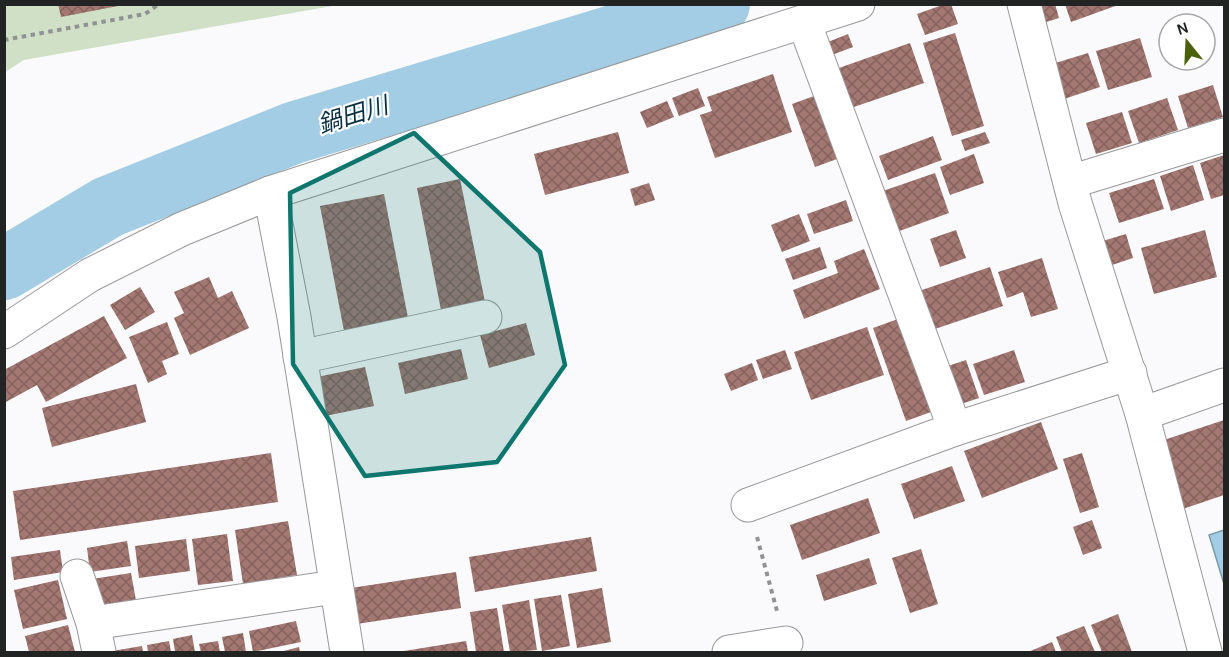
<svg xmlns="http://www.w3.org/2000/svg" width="1229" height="657" viewBox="0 0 1229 657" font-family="Karla,'Noto Sans JP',sans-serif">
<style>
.green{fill:#cfe0c6}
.water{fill:#a2cde5;stroke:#7c9aab;stroke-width:1.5}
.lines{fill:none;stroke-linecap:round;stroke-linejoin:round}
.river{stroke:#a2cde5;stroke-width:62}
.building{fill:url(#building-cross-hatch)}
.minor-casing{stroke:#98989a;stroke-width:35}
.path{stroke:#919293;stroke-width:4;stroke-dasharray:4.5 4.5;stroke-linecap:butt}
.minor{stroke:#fff;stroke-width:33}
.marked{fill:#0f766e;fill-opacity:0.2;stroke:#0f766e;stroke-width:4.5;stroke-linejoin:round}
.labels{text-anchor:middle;stroke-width:4.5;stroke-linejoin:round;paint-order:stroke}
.water-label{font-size:24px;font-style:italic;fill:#092f41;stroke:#fff}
</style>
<defs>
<pattern id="building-cross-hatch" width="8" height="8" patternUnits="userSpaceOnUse" patternTransform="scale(1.5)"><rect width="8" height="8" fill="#a37772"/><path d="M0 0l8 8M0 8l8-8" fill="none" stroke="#84615d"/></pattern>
</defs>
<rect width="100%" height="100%" fill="#fafafc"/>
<!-- green -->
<path class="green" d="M5,5H338L24,60L5,72Z"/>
<!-- water -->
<path class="water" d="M1224,530V584L1209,535Z"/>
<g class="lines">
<!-- river -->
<path class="river" d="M4,269L108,207L293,133L719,4"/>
</g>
<!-- building -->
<g class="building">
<path d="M58,4H118V6L61,17Z"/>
<path d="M945,4H951L958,24L925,35L917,14Z"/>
<path d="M1034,4H1055L1059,18L1040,24Z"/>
<path d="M1065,4H1118V5L1071,22Z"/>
<path d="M955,33L984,126L952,136L923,43Z"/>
<path d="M848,34L853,47L832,55L828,42Z"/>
<path d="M1140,38L1152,77L1108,90L1096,51Z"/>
<path d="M910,43L924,83L851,108L836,69Z"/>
<path d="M1088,53L1100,87L1061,100L1049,65Z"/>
<path d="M773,74L792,132L715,158L700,115L712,111L707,97Z"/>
<path d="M1213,85L1223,117L1188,128L1178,96Z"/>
<path d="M698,88L705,106L679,116L672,98Z"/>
<path d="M814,96L837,159L815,167L792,104Z"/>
<path d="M1167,98L1178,130L1139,143L1128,111Z"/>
<path d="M667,101L674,117L647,128L640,112Z"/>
<path d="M1122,112L1132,143L1096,154L1086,123Z"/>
<path d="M618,132L629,173L545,195L534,154Z"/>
<path d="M985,132L990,143L965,151L961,140Z"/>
<path d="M933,136L942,160L888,180L879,156Z"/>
<path d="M974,154L984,183L950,195L940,167Z"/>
<path d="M1224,155V195L1211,199L1200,163Z"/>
<path d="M1193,165L1204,200L1171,211L1160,176Z"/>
<path d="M935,173L949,213L894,233L880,192Z"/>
<path d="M460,179L485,302L441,310L417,188Z"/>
<path d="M1154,179L1164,209L1119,223L1109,193Z"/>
<path d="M649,183L655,200L635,206L630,189Z"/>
<path d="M384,194L408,318L344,331L320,206Z"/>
<path d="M846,200L853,221L814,234L807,214Z"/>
<path d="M799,214L810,241L782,252L771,225Z"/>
<path d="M956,230L966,258L940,267L930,239Z"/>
<path d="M1205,230L1217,277L1154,294L1141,248Z"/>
<path d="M1126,234L1133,258L1106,267L1099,242Z"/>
<path d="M820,247L827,268L793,280L785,259Z"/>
<path d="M864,249L880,289L804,319L793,290L838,273L834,261Z"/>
<path d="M1042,258L1058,309L1031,317L1023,292L1007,298L998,272Z"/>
<path d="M990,267L1003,306L929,331L916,292Z"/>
<path d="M209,277L218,298L232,291L249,328L190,355L174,318L184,313L174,292Z"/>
<path d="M140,287L155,312L125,330L110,305Z"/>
<path d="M104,316L127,358L46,402L37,385L4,403V370Z"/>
<path d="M898,319L931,412L906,421L873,328Z"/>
<path d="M167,322L179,354L162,361L167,374L148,383L129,337Z"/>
<path d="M526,323L535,355L489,368L480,335Z"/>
<path d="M867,327L884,375L811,400L794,352Z"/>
<path d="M461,349L468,379L405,394L398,363Z"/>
<path d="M785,350L792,369L763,379L756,360Z"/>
<path d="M1014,350L1025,382L984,395L973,364Z"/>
<path d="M966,360L979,398L955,406L942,368Z"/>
<path d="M752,363L758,380L731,391L724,374Z"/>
<path d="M365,367L374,406L325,416L317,377Z"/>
<path d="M136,384L146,422L52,447L42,408Z"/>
<path d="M1224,420V495L1180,510L1158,442Z"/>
<path d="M1041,422L1058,469L982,498L964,451Z"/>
<path d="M271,453L278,502L20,540L13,491Z"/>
<path d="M1082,453L1099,507L1080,513L1063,459Z"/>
<path d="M952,466L965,501L914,519L901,484Z"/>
<path d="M868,498L880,533L802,560L790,525Z"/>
<path d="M1092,520L1102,548L1083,555L1073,527Z"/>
<path d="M288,521L297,575L243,584L235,530Z"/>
<path d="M227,534L233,581L198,585L192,539Z"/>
<path d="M591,537L597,571L475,592L469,557Z"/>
<path d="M186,539L190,571L139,578L135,546Z"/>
<path d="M127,541L131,566L90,572L87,548Z"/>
<path d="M921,549L938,604L910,613L892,558Z"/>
<path d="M60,550L63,572L14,580L11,557Z"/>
<path d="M869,558L877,584L824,601L816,575Z"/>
<path d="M456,572L461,608L357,624L351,588Z"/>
<path d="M131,573L137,606L97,612L92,579Z"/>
<path d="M58,580L67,619L23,629L14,590Z"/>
<path d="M602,588L611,642L577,648L568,594Z"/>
<path d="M561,595L570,646L542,651L534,599Z"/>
<path d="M529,600L537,650L510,652L502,605Z"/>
<path d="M497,608L504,652H476L470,612Z"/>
<path d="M1118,614L1132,652H1102L1091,625Z"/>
<path d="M296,621L301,642L253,652L249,631Z"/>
<path d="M68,625L75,652H29L25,636Z"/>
<path d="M1084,626L1095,652H1062L1056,637Z"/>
<path d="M243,633L246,652H225L222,637Z"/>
<path d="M192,635L195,652H175L173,639Z"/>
<path d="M169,641L171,652H148L147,645Z"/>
<path d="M218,641L220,652H201L199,644Z"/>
<path d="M466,641L468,652H404V651Z"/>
<path d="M1052,642L1056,652H1028Z"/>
<path d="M142,646L143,652H112V651Z"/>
<path d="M299,647L300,652H280Z"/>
</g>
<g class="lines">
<!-- minor casing -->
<g class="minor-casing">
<g id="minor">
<path d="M1024,4L1075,203L1142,414L1205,652"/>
<path d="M804,22L955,429"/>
<path d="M1070,182L1224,135"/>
<path d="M270,193L294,317L347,652"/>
<path d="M4,332L90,275L182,229L270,193L858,4"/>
<path d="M300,357L485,317"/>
<path d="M1142,414L1224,385"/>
<path d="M748,505L955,429L1130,373"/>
<path d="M77,576L93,623L99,652"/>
<path d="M93,623L335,587"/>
<path d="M729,652L786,643"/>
</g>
</g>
<!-- path -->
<g class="path">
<path d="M4,40L145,14L159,4"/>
<path d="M757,537L777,611"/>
</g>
<!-- minor -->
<use href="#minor" class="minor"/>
</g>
<!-- marked area -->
<path class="marked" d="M414,133L540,252L565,365L497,462L365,476L293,364L290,193Z"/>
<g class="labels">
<!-- water labels -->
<g class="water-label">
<text transform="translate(353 115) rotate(-17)" y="8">鍋田川</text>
</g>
</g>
<!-- border -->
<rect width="1229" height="657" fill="none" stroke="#222323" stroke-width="12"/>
<!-- north arrow -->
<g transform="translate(1187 42) rotate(342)"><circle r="28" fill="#ffffff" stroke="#a7a7a7" stroke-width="1.5"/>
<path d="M0-4.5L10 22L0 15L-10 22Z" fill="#4a6009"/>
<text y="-9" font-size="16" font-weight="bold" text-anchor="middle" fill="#222323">N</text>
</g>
</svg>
